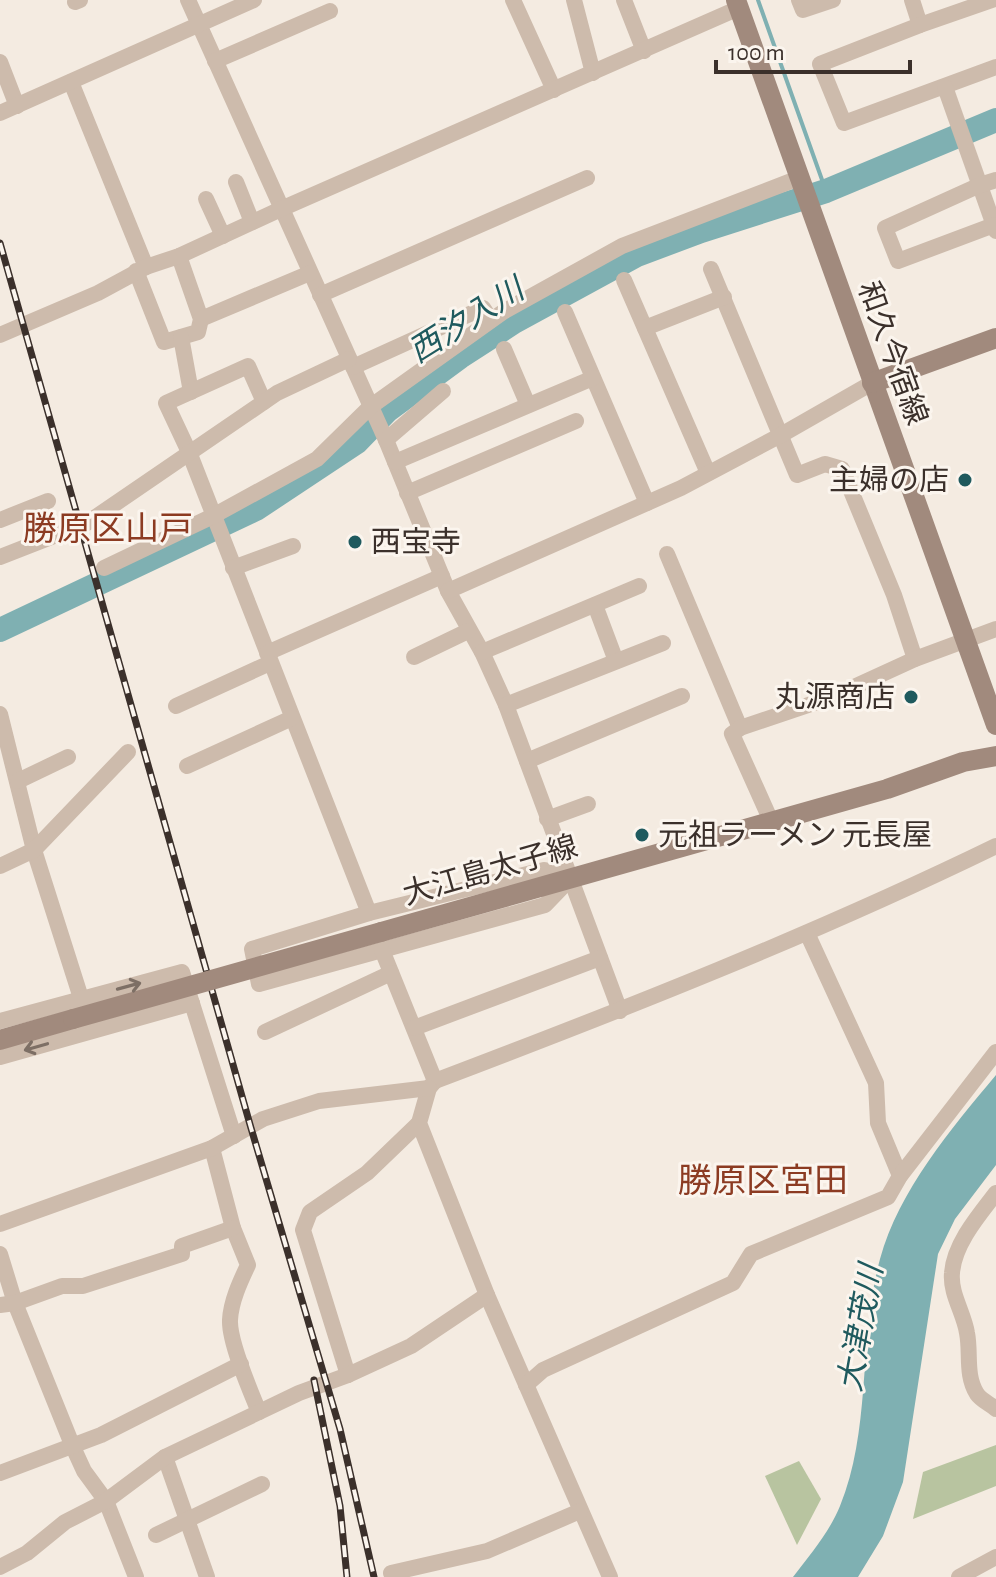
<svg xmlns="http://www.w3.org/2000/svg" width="996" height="1577" viewBox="0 0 996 1577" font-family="'Alegreya Sans','Noto Sans JP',sans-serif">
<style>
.green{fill:#b8c4a0}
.water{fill:#7fb0b2}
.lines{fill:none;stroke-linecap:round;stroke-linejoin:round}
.stream{stroke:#7fb0b2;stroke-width:4}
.river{stroke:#7fb0b2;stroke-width:24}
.street{stroke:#cdbbac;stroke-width:16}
.secondary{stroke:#a18a7d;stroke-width:20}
.rail-casing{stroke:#3b302b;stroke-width:7}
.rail{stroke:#fbf5ee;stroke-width:4;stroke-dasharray:12;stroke-linecap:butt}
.secondary-bridge{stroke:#a18a7d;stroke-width:20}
.oneway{stroke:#7d6f65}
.poi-dot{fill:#1f5a5e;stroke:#fbf5ee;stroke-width:3}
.labels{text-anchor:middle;stroke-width:6;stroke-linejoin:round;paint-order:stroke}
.street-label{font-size:30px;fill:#3b302b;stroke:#fbf5ee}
.poi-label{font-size:30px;fill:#3b302b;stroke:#fbf5ee;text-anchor:end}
.water-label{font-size:32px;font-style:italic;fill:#1f5a5e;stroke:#fbf5ee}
.quarter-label{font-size:34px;fill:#8c3b22;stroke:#fbf5ee}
</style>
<rect width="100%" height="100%" fill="#f4ebe1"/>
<!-- green -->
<g class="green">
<path d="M996,1445V1486L913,1519L923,1472Z"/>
<path d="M799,1461L821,1499L797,1545L765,1476Z"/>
</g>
<!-- water -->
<path class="water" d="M996,1075V1165L955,1219L938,1254L903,1482L883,1536L858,1577H793C810,1555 830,1531 840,1506C872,1428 858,1339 880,1259C899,1190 951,1129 996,1075Z"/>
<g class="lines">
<!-- stream -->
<path class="stream" d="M758,0L826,191"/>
<!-- river -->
<path class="river" d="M0,630L256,509L357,442L388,410L460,357L514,322L637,255L701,231L826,191L996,120"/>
<!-- street -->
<g class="street">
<path d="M188,0L386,440L448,591L482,652L506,705L620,1011"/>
<path d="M513,0L554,90"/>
<path d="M574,0L593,73"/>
<path d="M624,0L644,51"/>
<path d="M799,0L803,10L833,0"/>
<path d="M912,0L920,25"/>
<path d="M992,0L920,25L820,64L844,123L996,67"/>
<path d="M75,2L80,0"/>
<path d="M215,61L330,11"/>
<path d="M0,62L17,106"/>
<path d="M71,82L146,267"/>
<path d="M945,87L996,231"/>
<path d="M0,113L254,0"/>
<path d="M236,182L252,222"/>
<path d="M206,199L223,236"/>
<path d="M994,225L898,261L885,228L980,185L996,180"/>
<path d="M711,269L797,475L825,464L842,469L894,595L915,659"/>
<path d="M136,271L164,342L198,332L201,319L179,256"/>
<path d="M624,280L708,473"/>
<path d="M320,295L587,178"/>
<path d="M565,312L647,503"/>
<path d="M201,319L310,273"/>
<path d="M645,328L724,297"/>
<path d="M0,335L98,293L146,267L179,256L281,209L739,8"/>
<path d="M181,337L191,392"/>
<path d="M504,349L528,405"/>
<path d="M353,367L483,308L491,320"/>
<path d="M264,402L248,366L166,403L189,452L369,913"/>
<path d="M386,440L443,391"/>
<path d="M395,462L593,378"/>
<path d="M407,493L576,421"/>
<path d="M0,520L48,501"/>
<path d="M667,554L740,728"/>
<path d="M0,557L87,523L277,393L349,359"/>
<path d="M104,568L213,516L317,459L370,407L503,312L622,246L799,178"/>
<path d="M233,568L293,546"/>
<path d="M448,591L681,488L781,435L872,383"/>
<path d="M595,605L616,661"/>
<path d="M482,652L639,586"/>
<path d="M267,653L442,576"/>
<path d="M414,657L468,631"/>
<path d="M506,705L663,643"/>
<path d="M176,706L270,663"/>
<path d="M0,714L34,850L81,998"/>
<path d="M527,761L682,696"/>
<path d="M187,766L292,718"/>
<path d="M18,781L68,757"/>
<path d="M547,819L588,804"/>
<path d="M771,821L732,734L740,728L832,697L915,659L996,629"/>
<path d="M0,866L34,850L128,752"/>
<path d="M544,870L571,878L545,905L259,984L252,949L369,913Z"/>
<path d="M807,933L876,1083L878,1123L900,1176"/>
<path d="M382,950L435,1081L429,1088L419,1123L487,1295L610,1577"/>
<path d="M0,1021L182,972L234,1136"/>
<path d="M414,1028L600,958"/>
<path d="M265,1032L391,973"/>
<path d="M0,1057L192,1003"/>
<path d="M435,1081C625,1009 813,935 996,846"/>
<path d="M212,1148L233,1228L248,1265C240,1282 231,1301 230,1320C229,1342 250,1390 259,1412"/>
<path d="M996,1193C979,1215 954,1244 952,1273C950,1294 964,1313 967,1333C971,1353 965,1375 977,1394C981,1400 990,1404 996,1409"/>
<path d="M0,1224L212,1148L263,1119L319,1101L429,1088"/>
<path d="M0,1254L15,1303L73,1447L84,1471L106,1501L136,1577"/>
<path d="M0,1305L15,1303L62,1286H83L182,1254V1246L233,1228"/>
<path d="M348,1375L303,1230L310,1212L367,1173L419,1123"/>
<path d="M526,1385L543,1370L733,1283L751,1254L888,1197L900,1176L996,1052"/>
<path d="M165,1457L207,1577"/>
<path d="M0,1473L101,1435L241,1364"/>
<path d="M156,1535L262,1484"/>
<path d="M0,1567L27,1553L65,1522L106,1501L165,1457L299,1393L348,1375L411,1346L487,1295"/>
<path d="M391,1573L487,1551L580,1511"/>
<path d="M959,1577L996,1557"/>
</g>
<!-- secondary -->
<g class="secondary">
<path d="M736,0L996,725"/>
<path d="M872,383L996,338"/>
<path d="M381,932L887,789L963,762L996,756"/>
<path d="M0,1040L73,1019"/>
</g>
<!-- rail casing -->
<g class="rail-casing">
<g id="rail">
<path d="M0,243L251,1128L340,1429L374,1577"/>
<path d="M314,1380L340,1506L347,1577"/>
</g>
</g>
<!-- rail -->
<use href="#rail" class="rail"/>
<!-- secondary-bridge -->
<path class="secondary-bridge" d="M73,1019L381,932"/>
</g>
<!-- one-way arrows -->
<defs><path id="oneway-shaft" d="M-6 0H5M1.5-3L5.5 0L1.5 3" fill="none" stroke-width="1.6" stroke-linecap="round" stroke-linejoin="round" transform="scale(2)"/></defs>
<g class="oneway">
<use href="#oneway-shaft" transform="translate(129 986) rotate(-15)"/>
<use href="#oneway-shaft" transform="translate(36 1047) rotate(164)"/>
</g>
<!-- markers -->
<g class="poi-dot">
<circle cx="965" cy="480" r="8"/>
<circle cx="355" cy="542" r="8"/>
<circle cx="911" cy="697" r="8"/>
<circle cx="642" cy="835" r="8"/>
</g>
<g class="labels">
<!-- street labels -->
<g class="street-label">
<text transform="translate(893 353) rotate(70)" y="10">和久今宿線</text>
<text transform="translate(490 870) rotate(-16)" y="10">大江島太子線</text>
</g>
<!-- poi labels -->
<g class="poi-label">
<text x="949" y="490">主婦の店</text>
<text x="371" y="552" text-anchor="start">西宝寺</text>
<text x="895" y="707">丸源商店</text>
<text x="658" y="845" text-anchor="start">元祖ラーメン 元長屋</text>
</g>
<!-- water labels -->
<g class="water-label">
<text transform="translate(466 320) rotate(-32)" y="11">西汐入川</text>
<text transform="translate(860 1328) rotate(-80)" y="11">大津茂川</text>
</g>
<!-- quarter labels -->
<g class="quarter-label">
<text x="108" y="540">勝原区山戸</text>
<text x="763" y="1192">勝原区宮田</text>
</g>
</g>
<!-- scale -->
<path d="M716 60v12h194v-12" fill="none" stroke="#3b302b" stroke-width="4"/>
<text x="728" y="60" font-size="24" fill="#3b302b" stroke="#fbf5ee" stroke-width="6" paint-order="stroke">100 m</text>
</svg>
